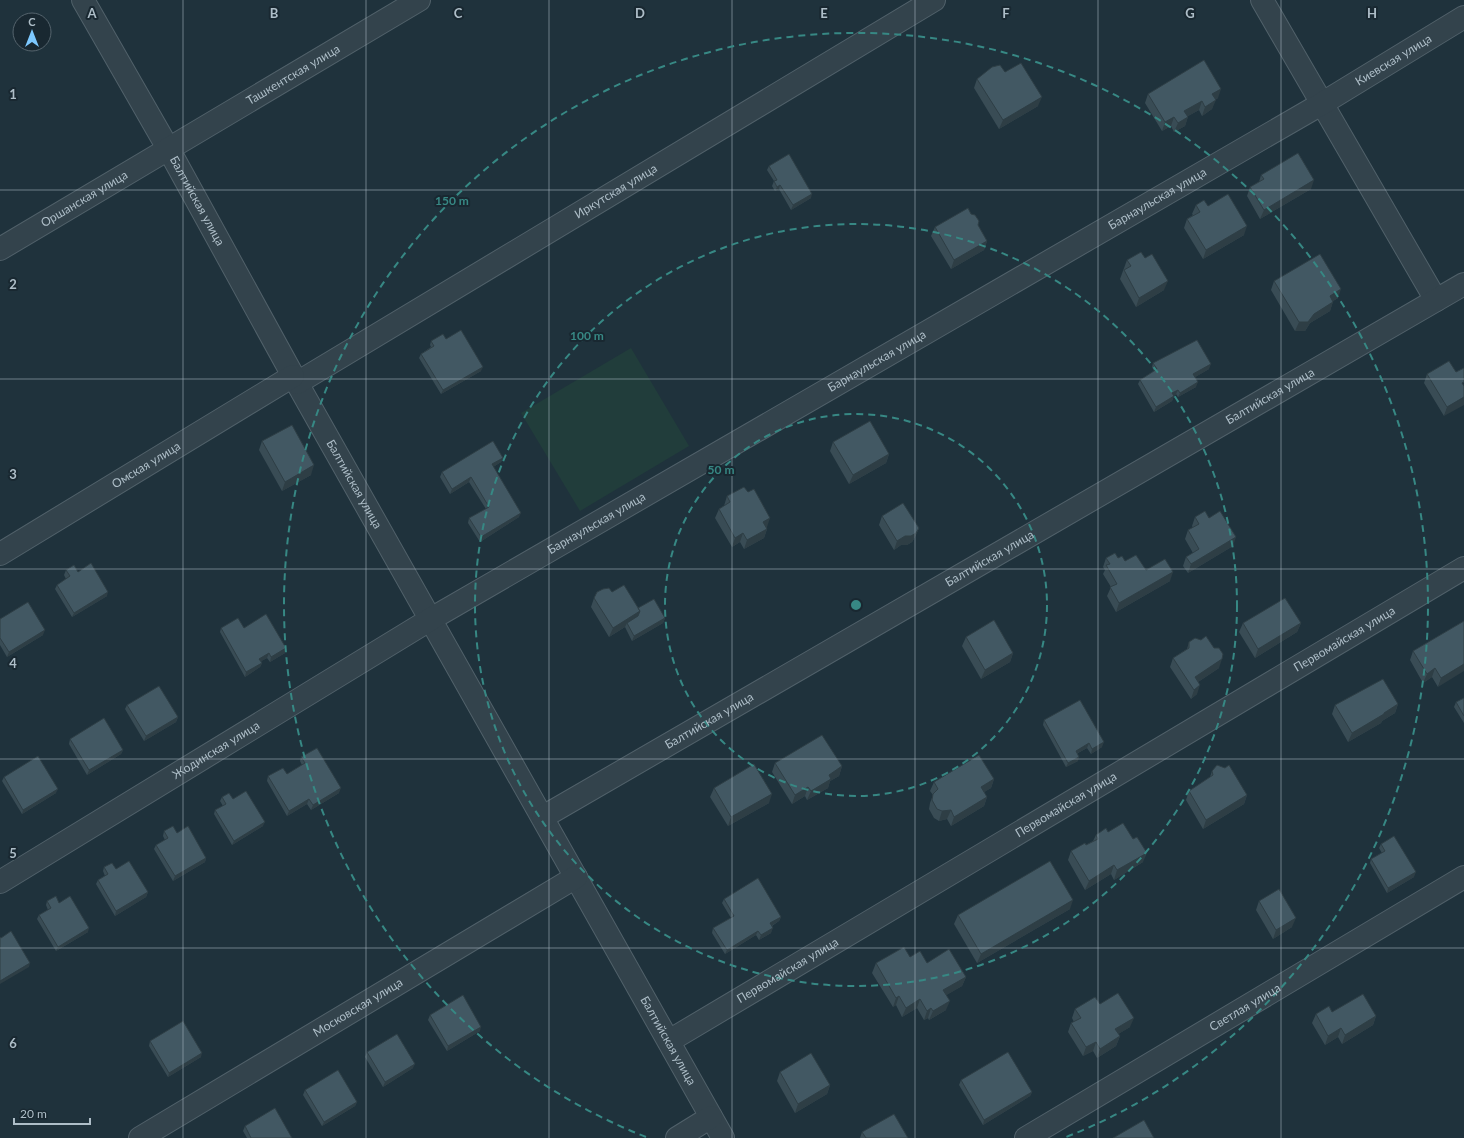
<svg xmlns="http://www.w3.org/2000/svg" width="1464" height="1138" viewBox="0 0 1464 1138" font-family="Lato,sans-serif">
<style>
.green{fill:#213d3b}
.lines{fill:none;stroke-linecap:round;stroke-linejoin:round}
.minor-casing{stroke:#51616a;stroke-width:24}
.minor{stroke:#33434c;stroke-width:22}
.wall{fill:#394c55}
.shaded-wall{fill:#2e3e45}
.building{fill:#425863;stroke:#2e3e45}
.grid{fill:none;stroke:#aebec8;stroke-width:1;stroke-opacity:0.55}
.ring{fill:none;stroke:#378884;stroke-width:2;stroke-dasharray:7 5}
.labels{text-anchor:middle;stroke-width:4;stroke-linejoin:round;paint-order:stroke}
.street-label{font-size:12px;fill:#aebec8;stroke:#192831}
.grid-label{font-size:13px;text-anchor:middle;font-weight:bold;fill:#aebec8;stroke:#192831;stroke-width:4;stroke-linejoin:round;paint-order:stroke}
.centre{fill:#378884;stroke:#192831;stroke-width:2}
.ring-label{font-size:12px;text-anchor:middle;font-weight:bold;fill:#378884;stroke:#192831;stroke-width:4;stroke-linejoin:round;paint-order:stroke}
</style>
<rect width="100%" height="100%" fill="#1f323c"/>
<!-- green -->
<path class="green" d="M631,348L689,446L580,511L521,413Z"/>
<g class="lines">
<!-- minor casing -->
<g class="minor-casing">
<g id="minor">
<path id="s1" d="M83,0L169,150L297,383L723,1138"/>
<path d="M1262,0L1436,300"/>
<path id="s2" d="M0,249L419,0"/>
<path id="s3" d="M297,383L934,0"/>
<path id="s4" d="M0,554L293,376"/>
<path id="s5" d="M543,817L1464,284"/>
<path id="s6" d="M0,882L431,619L1323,103L1464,17"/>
<path id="s7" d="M669,1041L1464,568"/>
<path id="s8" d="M140,1138L576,877"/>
<path d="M677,1138L711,1117"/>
<path id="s9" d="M1026,1138L1464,877"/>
</g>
</g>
<!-- minor -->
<use href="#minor" class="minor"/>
</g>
<!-- wall -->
<g class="wall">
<path d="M1005,72L1038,106L999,129L974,88L977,79Z"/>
<path d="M1148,94L1218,98L1215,100L1212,109L1202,116L1199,110L1188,116L1185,126L1174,132L1171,126L1162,131L1145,103Z"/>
<path d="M769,166L811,198L791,210L779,189L775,191L772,186L774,181L767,170Z"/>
<path d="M1261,175L1311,189L1260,219L1247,196L1250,187L1259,182Z"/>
<path d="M1196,205L1208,206L1244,235L1203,259L1184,228L1187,219L1193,215L1192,214Z"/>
<path d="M971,214L987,241L984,250L951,269L931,236L935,227Z"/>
<path d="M1127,260L1164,290L1136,307L1120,279Z"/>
<path d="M1274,281L1338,298L1333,301L1330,311L1310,323L1305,331H1295L1271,290Z"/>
<path d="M446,339L481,371L441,394L419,358L421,354L431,347L430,345L431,341Z"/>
<path d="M1153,363L1209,369L1195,377L1196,387L1178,397L1176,394L1174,396L1172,401L1154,412L1138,384L1140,380L1154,371L1152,367Z"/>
<path d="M1464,368L1444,416L1424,383L1427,374L1456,372Z"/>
<path d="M262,441L311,475L282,491L259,450Z"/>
<path d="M833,442L889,454L886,463L849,484L830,451Z"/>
<path d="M503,458L501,462L493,467L519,517L480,542L468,523L469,518L486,509L469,482L450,494L440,477L442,472Z"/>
<path d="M727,496L767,527L766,528L767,529L764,538L744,549L740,542L732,547L715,518L719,509L724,506Z"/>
<path d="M882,516L919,528L915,537L912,542L907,545H901L894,550L879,525Z"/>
<path d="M1195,517L1209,518L1233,546L1188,573L1183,566L1186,557L1193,553L1185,539L1188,530L1193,528L1192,526Z"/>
<path d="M1106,558H1118L1170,581L1116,612L1107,596L1111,587L1103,574L1105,570L1103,567Z"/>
<path d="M66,570L78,572L107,596L72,617L55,589L57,585L66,579L64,575Z"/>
<path d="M612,592L638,608L665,618L663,623L632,641L625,627L609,637L591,607L594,598Z"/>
<path d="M0,619L43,635L7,657L0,645Z"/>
<path d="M1464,621L1438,687L1432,677L1423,683L1410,660L1413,651Z"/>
<path d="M1243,623H1301L1297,632L1255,658L1239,632Z"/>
<path d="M221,628H244L285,653L270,662L267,658L261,661L262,663L260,667L245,677L220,632Z"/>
<path d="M966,637L1013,653L1010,662L981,679L962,646Z"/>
<path d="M1189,642L1219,668L1198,682L1197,694L1191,699L1170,667L1173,658L1187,649Z"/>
<path d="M1464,698V723L1454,707L1456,702Z"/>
<path d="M1398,704L1395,713L1382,721L1381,723L1348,742L1332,714L1335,705Z"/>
<path d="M127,705L178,717L176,722L144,741L125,709Z"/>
<path d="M1044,720L1102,747L1091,754L1087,748L1078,753V761L1066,767L1043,725Z"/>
<path d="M70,739L123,750L121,754L87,775L69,744Z"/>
<path d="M301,757L339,793L311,810L307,804L287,816L267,781L268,776L287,774L302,765L300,761Z"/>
<path d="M775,763L842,766L839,776L830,781L828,788L807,800L805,796L792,804L772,772Z"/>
<path d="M1212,771L1247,795L1244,804L1203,829L1186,800L1189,791L1210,777Z"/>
<path d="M4,777L56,793L22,814L2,781Z"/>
<path d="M994,779L991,788L984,792L987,797L984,806L951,826L947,819L939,821L934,818L929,809L930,803L933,795L930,791L934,782Z"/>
<path d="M714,788L769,803L728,826L710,797Z"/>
<path d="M222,797L233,799L263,826L232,845L214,814L215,810L223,806L220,801Z"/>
<path d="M164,831L177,833L206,858L205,862L173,881L154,849L156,845L165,840L163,836Z"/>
<path d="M1108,832L1143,862L1114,880L1111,874L1085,890L1068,860L1071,851L1086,845L1093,841L1096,835Z"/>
<path d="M1381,844L1414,877L1387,893L1370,863L1371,859L1382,853L1379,848Z"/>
<path d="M104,867L116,869L148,892L146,897L115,916L96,884L98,880L105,876L103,871Z"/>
<path d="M724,899L781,917L779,921L772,926L771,933L759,940L756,935L725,954L712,933L713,928L731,918L722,903Z"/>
<path d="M47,901L59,903L88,932L56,951L37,919L39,915L48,910L46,905Z"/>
<path d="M1259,901L1292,927L1273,939L1256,910Z"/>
<path d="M1070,909L977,963L954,924L958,915Z"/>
<path d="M910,957L966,977L962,986L946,995V1010L929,1020L928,1018L924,1020L917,1008L902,1017L896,1005L893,1007L872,973L876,963Z"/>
<path d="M1100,1004L1130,1027L1118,1034L1120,1036L1116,1046L1097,1058L1093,1051L1083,1056L1068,1032L1071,1023L1074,1022L1072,1018L1075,1009Z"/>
<path d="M1316,1014L1376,1016L1373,1025L1342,1044L1338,1037L1325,1045L1312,1023Z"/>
<path d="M430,1015L480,1031L447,1051L428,1020Z"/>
<path d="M150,1041L201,1057L168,1077L149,1046Z"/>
<path d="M367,1052L413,1068L383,1087L365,1057Z"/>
<path d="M780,1072L830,1085L827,1094L795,1113L777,1081Z"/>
<path d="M961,1080L1032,1092L1030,1096L983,1125L959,1085Z"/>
<path d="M305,1090L357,1102L355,1106L322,1126L303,1095Z"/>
<path d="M245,1126L292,1138H247L243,1131Z"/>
<path d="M862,1132L908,1138H860Z"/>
</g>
<!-- shaded-wall -->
<g class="shaded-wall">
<path d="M1221,89L1218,98L1209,103L1212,94Z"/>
<path d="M1042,97L1038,106L999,129L1003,120Z"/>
<path d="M1216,100L1212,109L1202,116L1205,107Z"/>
<path d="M1202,101L1199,110L1181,120L1184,111Z"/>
<path d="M1174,117L1171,126L1162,131L1165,122Z"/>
<path d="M1188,117L1185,126L1174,132L1178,123Z"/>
<path d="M1314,180L1311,189L1260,219L1264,210Z"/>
<path d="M780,185L779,189L775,191L777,187Z"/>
<path d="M812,194L811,198L791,210L793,205Z"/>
<path d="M1247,226L1244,235L1203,259L1206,250Z"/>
<path d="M987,241L984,250L951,269L954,260Z"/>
<path d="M1168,281L1164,290L1136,307L1139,298Z"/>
<path d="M1341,289L1338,298L1326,305L1330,296Z"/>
<path d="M1333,302L1330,311L1310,323L1305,331H1295L1299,322Z"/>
<path d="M1211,364L1209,369L1192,379L1193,374Z"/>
<path d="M483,367L481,371L441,394L443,390Z"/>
<path d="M1198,382L1196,387L1178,397L1180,393Z"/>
<path d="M1178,390L1176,394L1170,398L1172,393Z"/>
<path d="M1174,396L1172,401L1154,412L1156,407Z"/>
<path d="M1464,397V405L1444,416L1447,407Z"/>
<path d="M889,454L886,463L849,484L853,475Z"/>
<path d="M503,458L501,462L490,469L492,464Z"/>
<path d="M314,465L311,475L282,491L285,482Z"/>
<path d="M471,477L469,482L450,494L452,489Z"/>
<path d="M521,513L519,517L480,542L481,537Z"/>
<path d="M770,518L767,527L760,531L763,522Z"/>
<path d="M919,528L915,537L912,542L907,545H901L894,550L897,541Z"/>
<path d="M767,529L764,538L744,549L747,540Z"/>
<path d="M743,533L740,542L732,547L735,538Z"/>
<path d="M1236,537L1233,546L1188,573L1191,564Z"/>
<path d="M1173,572L1170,581L1116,612L1119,603Z"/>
<path d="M108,592L107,596L72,617L74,613Z"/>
<path d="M640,611L637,620L627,623L625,627L609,637L613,628Z"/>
<path d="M665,618L663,623L632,641L634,636Z"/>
<path d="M1301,623L1297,632L1255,658L1258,649Z"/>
<path d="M45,630L43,635L7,657L9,652Z"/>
<path d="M286,648L285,653L270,662L271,657Z"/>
<path d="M269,653L267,658L258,663L259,659Z"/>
<path d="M1013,653L1010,662L981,679L985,670Z"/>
<path d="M1222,659L1219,668L1192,686L1195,677Z"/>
<path d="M262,663L260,667L245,677L246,672Z"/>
<path d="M1464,664V671L1438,687L1441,678Z"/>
<path d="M1435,668L1432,677L1423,683L1427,674Z"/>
<path d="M1200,685L1197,694L1191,699L1194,690Z"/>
<path d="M1398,704L1395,713L1382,721L1381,723L1348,742L1352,733Z"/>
<path d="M178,717L176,722L144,741L146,736Z"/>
<path d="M1104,742L1102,747L1091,754L1092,749Z"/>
<path d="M1089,743L1087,748L1074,755L1076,751Z"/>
<path d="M123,750L121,754L87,775L89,770Z"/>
<path d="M1079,757L1078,761L1066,767L1068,763Z"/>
<path d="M842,766L839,776L830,781L828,788L807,800L811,791L829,775Z"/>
<path d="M994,779L991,788L978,796L981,787Z"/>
<path d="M808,787L805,796L792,804L795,795Z"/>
<path d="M341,788L339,793L311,810L313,805Z"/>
<path d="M58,789L56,793L22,814L23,810Z"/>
<path d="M772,794L769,803L728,826L731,817Z"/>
<path d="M1247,795L1244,804L1203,829L1206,820Z"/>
<path d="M987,797L984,806L951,826L954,817Z"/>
<path d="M309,799L307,804L287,816L289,811Z"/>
<path d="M951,810L947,819L939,821L942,811Z"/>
<path d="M265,822L263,826L232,845L234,841Z"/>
<path d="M1147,853L1143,862L1114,880L1117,870Z"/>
<path d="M206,858L205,862L173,881L175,876Z"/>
<path d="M1114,865L1111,874L1085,890L1089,881Z"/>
<path d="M1416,872L1414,877L1387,893L1388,888Z"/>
<path d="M148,892L146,897L115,916L116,911Z"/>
<path d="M1073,900L1070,909L977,963L981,954Z"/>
<path d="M781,917L779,921L768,928L770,923Z"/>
<path d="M1296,918L1292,927L1273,939L1276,930Z"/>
<path d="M89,928L88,932L56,951L58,947Z"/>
<path d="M773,928L771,933L759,940L761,935Z"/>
<path d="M758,931L756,935L725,954L727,950Z"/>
<path d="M30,963L29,967L0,984V981Z"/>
<path d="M966,977L962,986L940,999L943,990Z"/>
<path d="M899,996L896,1005L893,1007L896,998Z"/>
<path d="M920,999L917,1008L902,1017L906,1008Z"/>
<path d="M950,1001L946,1010L929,1020L933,1011Z"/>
<path d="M931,1008L928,1018L924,1020L927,1011Z"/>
<path d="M1376,1016L1373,1025L1342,1044L1345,1035Z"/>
<path d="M1134,1018L1130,1027L1112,1038L1115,1029Z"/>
<path d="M481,1027L480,1031L447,1051L448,1046Z"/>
<path d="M1341,1028L1338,1037L1325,1045L1328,1036Z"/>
<path d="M1120,1036L1116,1046L1097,1058L1100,1049Z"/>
<path d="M1096,1042L1093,1051L1083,1056L1086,1047Z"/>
<path d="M202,1053L201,1057L168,1077L169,1073Z"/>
<path d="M415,1064L413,1068L383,1087L385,1082Z"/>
<path d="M830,1085L827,1094L795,1113L798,1104Z"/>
<path d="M1032,1092L1030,1096L983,1125L984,1120Z"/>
<path d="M357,1102L355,1106L322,1126L324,1122Z"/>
</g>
<!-- building -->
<g class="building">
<path d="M1204,60L1221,89L1212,94L1216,100L1205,107L1202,101L1184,111L1188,117L1178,123L1174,117L1165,122L1148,94Z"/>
<path d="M1021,63L1042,97L1003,120L977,79L992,67L1000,65L1005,72Z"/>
<path d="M1298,153L1314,180L1264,210L1250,187L1264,179L1261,175Z"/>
<path d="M789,154L812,194L793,205L780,185L777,187L774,181L777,180L769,166Z"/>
<path d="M1228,194L1247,226L1206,250L1187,219L1200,212L1196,205L1204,200L1208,206Z"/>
<path d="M968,208L971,214L975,215L979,221L978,225L987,241L954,260L935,227Z"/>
<path d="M1141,252L1145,258L1152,254L1168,281L1139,298L1124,270L1131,266L1127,260Z"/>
<path d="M1320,254L1341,289L1330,296L1333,302L1314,314L1308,322H1299L1274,281Z"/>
<path d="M461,330L483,367L443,390L421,354L434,346L431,341L443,334L446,339Z"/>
<path d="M1197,340L1211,364L1193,374L1198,382L1180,393L1178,390L1172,393L1174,396L1156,407L1140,380L1157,369L1153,363Z"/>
<path d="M1449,361L1456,372L1464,368V382L1462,383L1464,386V397L1447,407L1427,374Z"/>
<path d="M870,421L889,454L853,475L833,442Z"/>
<path d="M292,425L314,465L285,482L262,441Z"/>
<path d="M493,441L503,458L492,464L521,513L481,537L469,518L489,507L471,477L452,489L442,472Z"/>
<path d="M744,487L748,492L754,489L770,518L763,522L767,529L747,540L743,533L735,538L719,509L730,502L727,496Z"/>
<path d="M903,503L919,528L916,533L911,536H905L897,541L882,516Z"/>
<path d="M1205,511L1209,518L1220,511L1236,537L1191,564L1186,557L1199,549L1188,530L1199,524L1195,517Z"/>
<path d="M1115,553L1118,558L1122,556L1125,561L1136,555L1146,570L1165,559L1173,572L1119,603L1110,587L1117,584L1106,565L1110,564L1106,558Z"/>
<path d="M91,563L108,592L74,613L57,585L70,576L66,570L74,565L78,572Z"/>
<path d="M624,585L640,611L613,628L594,598L597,592L603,589L609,588L612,592Z"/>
<path d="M1285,598L1301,623L1258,649L1243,623Z"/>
<path d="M654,599L665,618L634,636L627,623L638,616L640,611L638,608Z"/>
<path d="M28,602L45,630L9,652L0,638V619Z"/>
<path d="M266,614L286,648L271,657L269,653L259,659L262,663L246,672L221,628L238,618L244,628Z"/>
<path d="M994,620L1013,653L985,670L966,637Z"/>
<path d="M1464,621V664L1441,678L1435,668L1427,674L1413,651Z"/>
<path d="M1206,636L1214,648H1219L1223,654L1222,659L1195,677L1200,685L1194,690L1173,658L1189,648V642L1195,638L1201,640Z"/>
<path d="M1383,679L1398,704L1384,713V714L1352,733L1335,705Z"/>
<path d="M159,686L178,717L146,736L127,705Z"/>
<path d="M1464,698V716L1456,702Z"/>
<path d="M1080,700L1104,742L1092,749L1089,743L1076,751L1079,757L1068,763L1044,720Z"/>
<path d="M104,718L123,750L89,770L70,739Z"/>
<path d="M822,735L842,766L829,775L831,779L811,791L808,787L795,795L775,763Z"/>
<path d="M317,748L341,788L313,805L309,799L289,811L268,776L283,768L287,774L305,763L301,757Z"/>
<path d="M979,755L994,779L981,787L987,797L954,817L951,810L942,811L937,809L932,800L933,794L938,789L934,782Z"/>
<path d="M38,756L58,789L23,810L4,777Z"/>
<path d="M754,764L772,794L731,817L714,788Z"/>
<path d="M1217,765L1225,768L1229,765L1247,795L1206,820L1189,791L1213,775L1212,771Z"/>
<path d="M246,791L265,822L234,841L215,810L226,804L222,797L229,793L233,799Z"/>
<path d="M1123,823L1133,839L1137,837L1147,853L1117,870L1114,865L1089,881L1071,851L1085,843L1086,845L1098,839L1096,835L1106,828L1108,832Z"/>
<path d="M173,826L177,833L188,826L206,858L175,876L156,845L168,838L164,831Z"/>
<path d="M1394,836L1416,872L1388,888L1371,859L1385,851L1381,844Z"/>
<path d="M129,861L148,892L116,911L98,880L108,874L104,867L112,863L116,869Z"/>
<path d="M1050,861L1073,900L981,954L958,915Z"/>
<path d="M758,878L781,917L770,923L773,928L761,935L758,931L727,950L713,928L734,916L724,899Z"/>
<path d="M1279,889L1296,918L1276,930L1259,901Z"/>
<path d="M56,896L59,903L70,896L89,928L58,947L39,915L51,908L47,901Z"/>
<path d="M11,931L30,963L0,981V937L1,938Z"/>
<path d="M904,947L910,957L920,951L927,963L949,949L966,977L943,990L950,1001L933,1011L931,1008L927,1011L920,999L906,1008L899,996L896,998L876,963Z"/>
<path d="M1118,993L1134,1018L1115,1029L1120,1036L1100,1049L1096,1042L1086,1047L1071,1023L1081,1018L1075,1009L1095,997L1100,1004Z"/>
<path d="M1363,994L1376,1016L1345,1035L1341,1028L1328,1036L1316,1014L1329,1006L1332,1012Z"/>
<path d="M463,995L481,1027L448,1046L430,1015Z"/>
<path d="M183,1021L202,1053L169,1073L150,1041Z"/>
<path d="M397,1034L415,1064L385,1082L367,1052Z"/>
<path d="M1008,1052L1032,1092L984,1120L961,1080Z"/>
<path d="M811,1053L830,1085L798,1104L780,1072Z"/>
<path d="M338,1070L357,1102L324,1122L305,1090Z"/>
<path d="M275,1108L292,1138H251L245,1126Z"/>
<path d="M894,1114L908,1138H866L862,1132Z"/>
<path d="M1144,1120L1154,1138H1113Z"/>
</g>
<!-- grid -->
<path class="grid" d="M183,0V1138M366,0V1138M549,0V1138M732,0V1138M915,0V1138M1098,0V1138M1281,0V1138M0,190H1464M0,379H1464M0,569H1464M0,759H1464M0,948H1464"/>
<!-- distance rings -->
<g class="ring">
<circle cx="856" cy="605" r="191"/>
<circle cx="856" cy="605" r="381"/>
<path d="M646 1137A572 572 0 1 1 1066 1137"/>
</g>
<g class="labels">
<!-- street labels -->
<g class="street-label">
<text dy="4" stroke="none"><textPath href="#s6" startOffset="1618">Киевская улица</textPath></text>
<text dy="4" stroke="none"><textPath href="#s2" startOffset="341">Ташкентская улица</textPath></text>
<text dy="4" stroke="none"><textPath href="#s3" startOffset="372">Иркутская улица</textPath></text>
<text dy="4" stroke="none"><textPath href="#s6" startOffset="1344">Барнаульская улица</textPath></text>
<text dy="4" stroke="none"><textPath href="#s2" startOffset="98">Оршанская улица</textPath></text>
<text dy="4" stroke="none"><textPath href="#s1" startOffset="231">Балтийская улица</textPath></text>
<text dy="4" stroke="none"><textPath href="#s6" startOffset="1020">Барнаульская улица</textPath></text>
<text dy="4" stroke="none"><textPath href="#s5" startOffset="840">Балтийская улица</textPath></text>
<text dy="4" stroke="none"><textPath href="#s4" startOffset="171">Омская улица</textPath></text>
<text dy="4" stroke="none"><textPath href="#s1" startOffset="555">Балтийская улица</textPath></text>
<text dy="4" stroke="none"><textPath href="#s6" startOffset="696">Барнаульская улица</textPath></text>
<text dy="4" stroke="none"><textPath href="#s5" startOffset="516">Балтийская улица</textPath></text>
<text dy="4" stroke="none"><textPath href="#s7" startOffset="786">Первомайская улица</textPath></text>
<text dy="4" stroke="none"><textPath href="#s5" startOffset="192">Балтийская улица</textPath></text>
<text dy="4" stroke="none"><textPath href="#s6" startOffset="253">Жодинская улица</textPath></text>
<text dy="4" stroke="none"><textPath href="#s7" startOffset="462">Первомайская улица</textPath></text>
<text dy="4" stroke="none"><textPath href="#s7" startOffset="138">Первомайская улица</textPath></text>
<text dy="4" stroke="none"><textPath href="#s8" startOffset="254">Московская улица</textPath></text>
<text dy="4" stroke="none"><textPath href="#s9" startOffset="255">Светлая улица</textPath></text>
<text dy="4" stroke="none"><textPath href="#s1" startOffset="1194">Балтийская улица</textPath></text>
</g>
</g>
<g class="grid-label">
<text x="92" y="18">A</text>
<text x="274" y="18">B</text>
<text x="458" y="18">C</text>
<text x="640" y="18">D</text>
<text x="824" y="18">E</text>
<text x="1006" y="18">F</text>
<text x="1190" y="18">G</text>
<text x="1372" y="18">H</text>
<text x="13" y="99">1</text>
<text x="13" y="289">2</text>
<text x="13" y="479">3</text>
<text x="13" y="668">4</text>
<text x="13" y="858">5</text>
<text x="13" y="1048">6</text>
</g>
<circle cx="856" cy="605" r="6" class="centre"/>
<g class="ring-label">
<text x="452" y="205">150 m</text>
<text x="587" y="340">100 m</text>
<text x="721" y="474">50 m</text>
</g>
<!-- north arrow -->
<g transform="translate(32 32)"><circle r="19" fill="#192831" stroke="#55646d"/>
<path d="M0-3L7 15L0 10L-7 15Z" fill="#7dc9ff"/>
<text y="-6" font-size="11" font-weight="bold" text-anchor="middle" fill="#aebec8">С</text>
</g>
<!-- scale -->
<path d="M14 1118v6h76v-6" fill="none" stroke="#aebec8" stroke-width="2"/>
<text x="20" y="1118" font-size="12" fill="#aebec8" stroke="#192831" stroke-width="3" paint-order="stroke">20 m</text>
</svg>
